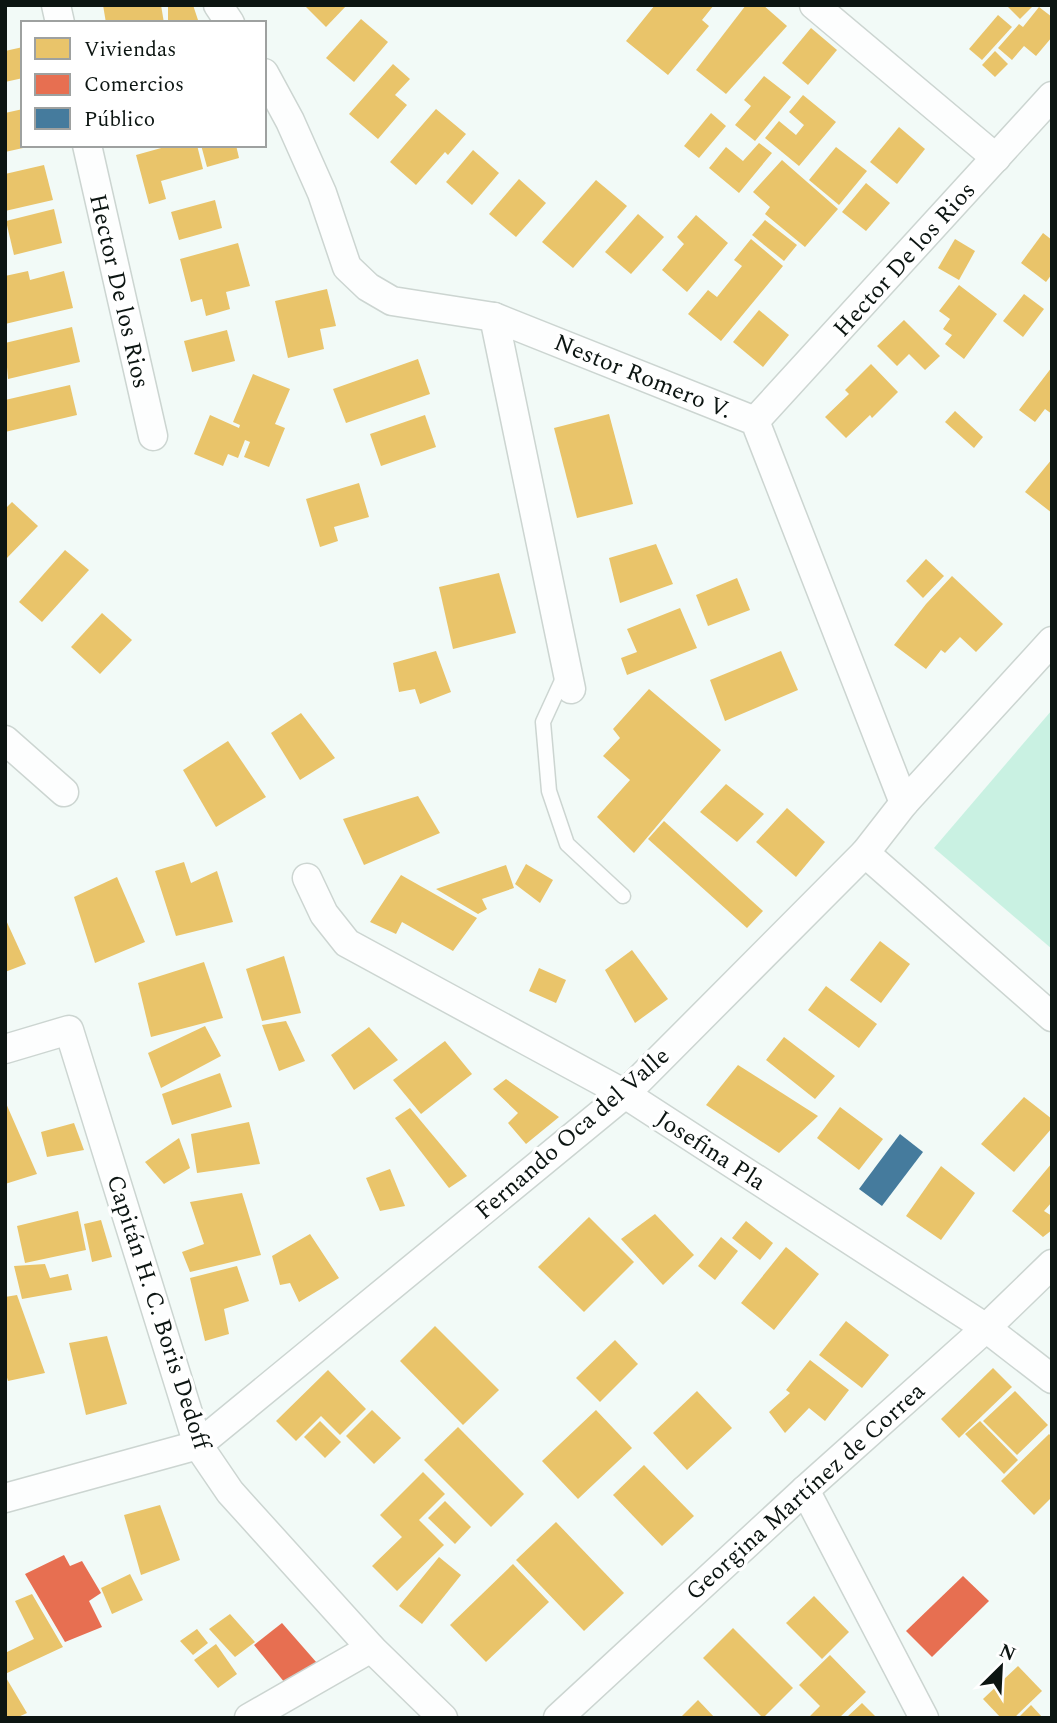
<svg xmlns="http://www.w3.org/2000/svg" width="1057" height="1723" viewBox="0 0 1057 1723" font-family="Spectral,serif">
<style>
.green{fill:#c9f1e2}
.homes{fill:#e9c46a}
.shops{fill:#e76f51}
.public{fill:#457b9d}
.lines{fill:none;stroke-linecap:round;stroke-linejoin:round}
.lane-casing{stroke:#ccd5d1;stroke-width:17}
.street-casing{stroke:#ccd5d1;stroke-width:31}
.lane{stroke:#fdfefe;stroke-width:14}
.street{stroke:#fdfefe;stroke-width:28}
.labels{text-anchor:middle;stroke-width:7;stroke-linejoin:round;paint-order:stroke}
.street-label{font-size:24px;fill:#0c1512;stroke:#fff}
</style>
<rect width="100%" height="100%" fill="#f2faf7"/>
<!-- green -->
<path class="green" d="M1052,710V949L934,848Z"/>
<!-- homes -->
<g class="homes">
<path d="M103,5H161L164,23H106Z"/>
<path d="M168,5H193L199,23H168Z"/>
<path d="M304,5H347L326,27Z"/>
<path d="M655,5H714L702,20L709,26L668,75L626,41Z"/>
<path d="M746,5H763L787,26L726,94L696,70Z"/>
<path d="M1006,5H1034L1020,19Z"/>
<path d="M1039,7L1052,17V37L1036,56L1024,46L1012,60L998,48L1019,24L1023,27Z"/>
<path d="M998,15L1012,27L982,60L969,49Z"/>
<path d="M361,19L388,42L354,82L326,58Z"/>
<path d="M811,28L837,50L808,85L782,63Z"/>
<path d="M23,47V78L5,82V51Z"/>
<path d="M995,51L1008,64L995,77L982,65Z"/>
<path d="M393,64L410,79L395,95L407,105L378,139L349,114Z"/>
<path d="M764,76L791,97L755,141L735,125L751,106L744,100Z"/>
<path d="M803,95L836,122L799,166L765,138L779,121L796,135L804,125L789,112Z"/>
<path d="M23,109V145L32,146L5,152V113Z"/>
<path d="M436,109L466,134L448,155L445,152L416,185L390,162Z"/>
<path d="M711,113L726,126L699,158L684,146Z"/>
<path d="M899,127L925,149L897,184L870,162Z"/>
<path d="M759,143L772,153L739,193L709,168L726,147L743,161Z"/>
<path d="M172,145H197L203,169L161,181L166,199L149,204L136,155Z"/>
<path d="M201,145H236L239,158L207,167Z"/>
<path d="M836,147L867,171L839,205L809,180Z"/>
<path d="M473,150L499,173L472,205L446,182Z"/>
<path d="M782,160L838,209L805,247L765,214L770,207L753,192Z"/>
<path d="M44,165L53,200L5,211V174Z"/>
<path d="M519,179L546,203L516,237L489,214Z"/>
<path d="M596,180L627,206L573,268L542,242Z"/>
<path d="M866,183L890,203L866,231L842,212Z"/>
<path d="M215,200L222,228L179,240L171,212Z"/>
<path d="M54,209L62,243L14,255L6,221Z"/>
<path d="M638,214L664,237L631,274L605,252Z"/>
<path d="M696,215L728,243L687,292L662,270L684,244L677,237Z"/>
<path d="M765,220L797,245L784,261L752,235Z"/>
<path d="M1043,233L1052,240V274L1046,282L1021,263Z"/>
<path d="M751,239L783,266L721,341L688,314L708,290L717,297L742,266L734,260Z"/>
<path d="M955,239L975,251L959,280L938,268Z"/>
<path d="M238,243L250,286L226,292L230,309L206,316L202,299L191,302L180,259Z"/>
<path d="M28,271L30,280L64,271L73,308L5,324V276Z"/>
<path d="M959,285L997,314L964,359L945,344L952,335L943,329L950,319L939,311Z"/>
<path d="M327,289L336,326L320,329L324,349L288,358L275,301Z"/>
<path d="M1024,294L1044,309L1023,337L1003,321Z"/>
<path d="M759,310L789,335L763,367L733,342Z"/>
<path d="M904,320L940,356L925,370L909,354L897,366L877,346Z"/>
<path d="M72,327L80,362L8,379L5,343Z"/>
<path d="M227,330L235,361L192,372L184,341Z"/>
<path d="M418,359L430,394L346,423L333,389Z"/>
<path d="M871,364L898,392L872,418L870,415L846,438L825,417L849,394L845,390Z"/>
<path d="M1052,367V414L1045,409L1035,422L1019,410Z"/>
<path d="M253,374L290,389L275,424L285,428L269,467L244,457L250,442L245,440L238,458L228,454L223,466L194,454L210,415L239,428L240,425L233,422Z"/>
<path d="M70,385L77,415L5,432V400Z"/>
<path d="M955,411L983,437L974,448L945,422Z"/>
<path d="M609,414L633,504L577,518L554,428Z"/>
<path d="M425,415L436,447L381,466L370,434Z"/>
<path d="M1052,459V513L1025,492Z"/>
<path d="M359,483L369,517L334,527L338,541L320,547L306,499Z"/>
<path d="M12,502L38,526L5,560V509Z"/>
<path d="M656,544L673,584L620,603L609,558Z"/>
<path d="M65,550L89,570L42,622L19,602Z"/>
<path d="M926,559L944,576L923,598L906,581Z"/>
<path d="M499,573L516,633L453,649L439,587Z"/>
<path d="M952,576L1003,624L976,652L960,637L945,653L941,650L926,669L894,645L926,604Z"/>
<path d="M737,578L750,610L708,626L696,595Z"/>
<path d="M680,608L697,648L627,675L621,658L637,652L627,629Z"/>
<path d="M102,613L132,640L100,674L71,647Z"/>
<path d="M436,651L451,692L420,704L415,689L399,692L393,663Z"/>
<path d="M781,651L798,690L725,721L710,680Z"/>
<path d="M649,689L721,750L634,853L597,817L630,780L603,756L620,738L613,729Z"/>
<path d="M301,713L335,758L300,780L271,733Z"/>
<path d="M228,741L266,797L216,827L183,770Z"/>
<path d="M726,784L764,814L737,842L700,812Z"/>
<path d="M418,796L440,833L364,865L343,819Z"/>
<path d="M787,808L825,842L796,877L756,842Z"/>
<path d="M664,821L763,911L747,928L648,839Z"/>
<path d="M184,862L191,883L217,871L233,922L176,936L155,871Z"/>
<path d="M526,864L553,880L540,903L515,884Z"/>
<path d="M506,865L514,888L482,899L487,909L478,914L436,889Z"/>
<path d="M401,875L477,918L453,951L402,922L396,934L370,922Z"/>
<path d="M117,877L145,942L95,963L74,897Z"/>
<path d="M5,918L26,964L5,972Z"/>
<path d="M880,941L910,964L881,1003L850,980Z"/>
<path d="M632,950L668,999L635,1023L605,970Z"/>
<path d="M284,956L301,1013L262,1021L246,969Z"/>
<path d="M204,962L223,1018L151,1037L138,983Z"/>
<path d="M539,968L566,980L556,1003L529,991Z"/>
<path d="M826,986L877,1024L859,1048L808,1010Z"/>
<path d="M286,1021L305,1061L279,1071L262,1025Z"/>
<path d="M205,1026L221,1056L161,1088L148,1053Z"/>
<path d="M369,1027L398,1060L354,1090L331,1055Z"/>
<path d="M784,1037L835,1076L815,1099L766,1060Z"/>
<path d="M445,1041L472,1074L421,1114L393,1080Z"/>
<path d="M738,1065L818,1116L779,1153L706,1105Z"/>
<path d="M220,1073L232,1107L172,1125L162,1094Z"/>
<path d="M506,1079L559,1117L526,1144L508,1123L518,1113L493,1089Z"/>
<path d="M1024,1097L1052,1119V1128L1014,1172L981,1144Z"/>
<path d="M5,1101L37,1174L5,1184Z"/>
<path d="M840,1107L883,1139L859,1170L817,1138Z"/>
<path d="M410,1108L467,1176L449,1188L395,1118Z"/>
<path d="M249,1122L260,1164L197,1173L191,1134Z"/>
<path d="M74,1123L84,1150L47,1157L41,1132Z"/>
<path d="M179,1138L190,1168L164,1184L145,1162Z"/>
<path d="M1052,1163V1202L1044,1211L1052,1216V1230L1043,1237L1012,1211Z"/>
<path d="M941,1166L975,1193L941,1240L906,1216Z"/>
<path d="M390,1169L405,1206L380,1211L366,1178Z"/>
<path d="M242,1193L261,1255L190,1272L182,1252L204,1244L190,1202Z"/>
<path d="M78,1211L86,1250L25,1263L17,1226Z"/>
<path d="M655,1214L694,1255L663,1285L621,1239Z"/>
<path d="M589,1217L634,1262L584,1312L538,1267Z"/>
<path d="M101,1220L112,1257L92,1262L84,1224Z"/>
<path d="M746,1221L773,1243L760,1260L732,1238Z"/>
<path d="M310,1234L339,1278L299,1302L290,1283L280,1285L272,1256Z"/>
<path d="M721,1237L738,1251L715,1280L698,1266Z"/>
<path d="M786,1247L819,1274L774,1330L741,1303Z"/>
<path d="M45,1264L50,1278L68,1274L72,1290L22,1299L14,1266Z"/>
<path d="M237,1266L249,1301L224,1309L229,1334L205,1341L190,1278Z"/>
<path d="M17,1295L45,1373L8,1381L5,1371V1297Z"/>
<path d="M846,1321L889,1355L862,1388L819,1355Z"/>
<path d="M435,1326L499,1390L463,1425L400,1361Z"/>
<path d="M107,1336L127,1404L86,1415L69,1343Z"/>
<path d="M615,1340L638,1364L600,1402L576,1378Z"/>
<path d="M810,1360L849,1390L825,1421L809,1408L785,1433L769,1412L790,1393L786,1390Z"/>
<path d="M993,1368L1012,1387L959,1438L941,1419Z"/>
<path d="M328,1370L366,1409L340,1435L321,1416L296,1441L276,1421Z"/>
<path d="M697,1391L732,1428L687,1470L653,1433Z"/>
<path d="M1015,1391L1048,1425L1017,1455L983,1421Z"/>
<path d="M372,1410L401,1438L374,1464L346,1436Z"/>
<path d="M596,1410L632,1448L578,1499L542,1461Z"/>
<path d="M320,1421L341,1442L325,1458L304,1437Z"/>
<path d="M980,1421L1018,1460L1004,1474L965,1434Z"/>
<path d="M458,1427L524,1494L491,1527L424,1460Z"/>
<path d="M1049,1434L1052,1437V1497L1034,1515L1001,1481Z"/>
<path d="M644,1465L694,1516L662,1546L613,1495Z"/>
<path d="M423,1472L445,1494L419,1520L444,1545L397,1591L372,1566L402,1537L380,1515Z"/>
<path d="M445,1501L471,1527L455,1544L428,1518Z"/>
<path d="M160,1505L180,1560L141,1575L124,1515Z"/>
<path d="M556,1522L624,1593L584,1631L516,1560Z"/>
<path d="M439,1557L461,1575L422,1624L399,1606Z"/>
<path d="M513,1564L549,1602L486,1662L450,1625Z"/>
<path d="M130,1574L143,1600L112,1614L101,1588Z"/>
<path d="M32,1594L63,1647L5,1674V1653L34,1639L15,1601Z"/>
<path d="M814,1596L849,1632L822,1659L786,1623Z"/>
<path d="M230,1614L255,1642L235,1657L209,1629Z"/>
<path d="M733,1628L793,1688L763,1718L703,1658Z"/>
<path d="M197,1629L208,1643L193,1655L180,1641Z"/>
<path d="M216,1644L237,1674L218,1688L194,1660Z"/>
<path d="M830,1655L866,1692L839,1718H808L820,1706L799,1685Z"/>
<path d="M1018,1666L1042,1691L1014,1718H1001L983,1699Z"/>
<path d="M5,1676L27,1713L16,1718H5Z"/>
<path d="M698,1700L715,1718H680Z"/>
<path d="M862,1703L877,1718H846Z"/>
<path d="M1031,1705L1043,1718H1018Z"/>
</g>
<!-- shops -->
<g class="shops">
<path d="M64,1555L70,1566L82,1561L101,1593L89,1601L102,1627L65,1642L25,1574Z"/>
<path d="M963,1576L989,1601L932,1657L906,1631Z"/>
<path d="M282,1623L317,1663L285,1683L254,1645Z"/>
</g>
<!-- public -->
<path class="public" d="M900,1134L923,1152L882,1206L859,1189Z"/>
<g class="lines">
<!-- lane casing -->
<g class="lane-casing">
<path id="lane" d="M565,674L543,722L549,791L567,844L623,896"/>
</g>
<!-- street casing -->
<g class="street-casing">
<g id="street">
<path d="M56,5L60,23"/>
<path d="M218,5L230,23"/>
<path d="M814,5L996,158"/>
<path d="M264,73L290,121L322,193L347,267L368,287L392,301L494,317L755,421L904,803"/>
<path d="M87,145L153,436"/>
<path d="M494,317L571,689"/>
<path d="M755,421L1052,96"/>
<path d="M5,740L64,792"/>
<path d="M865,853L1052,1017"/>
<path d="M307,878L324,914L347,943L625,1094L986,1328L1052,1379"/>
<path d="M5,1049L69,1030L198,1445L230,1492L371,1648L443,1718"/>
<path d="M805,1490L924,1718"/>
<path d="M5,1498L198,1445L625,1094L865,853L904,803L1052,641"/>
<path d="M249,1718L371,1648"/>
<path d="M558,1718L805,1490L986,1328L1052,1264"/>
</g>
</g>
<!-- lane -->
<use href="#lane" class="lane"/>
<!-- street -->
<use href="#street" class="street"/>
</g>
<g class="labels">
<!-- street labels -->
<g class="street-label">
<text transform="translate(904 259) rotate(-48)" y="8">Hector De los Rios</text>
<text transform="translate(120 291) rotate(77)" y="8">Hector De los Rios</text>
<text transform="translate(643 376) rotate(22)" y="8">Nestor Romero V.</text>
<text transform="translate(572 1133) rotate(-41)" y="8">Fernando Oca del Valle</text>
<text transform="translate(711 1150) rotate(33)" y="8">Josefina Pla</text>
<text transform="translate(159 1312) rotate(72)" y="8">Capitán H. C. Boris Dedoff</text>
<text transform="translate(805 1491) rotate(-42)" y="8">Georgina Martínez de Correa</text>
</g>
</g>
<!-- border -->
<rect width="1057" height="1723" fill="none" stroke="#0c1512" stroke-width="14"/>
<!-- legend -->
<rect x="21" y="21" width="245" height="126" fill="#ffffff" stroke="#9ea1a0" stroke-width="2"/>
<rect x="35" y="38" width="35" height="21" fill="#e9c46a" stroke="#9ea1a0" stroke-width="2"/>
<text x="84" y="56" font-size="21" fill="#0c1512">Viviendas</text>
<rect x="35" y="74" width="35" height="21" fill="#e76f51" stroke="#9ea1a0" stroke-width="2"/>
<text x="84" y="91" font-size="21" fill="#0c1512">Comercios</text>
<rect x="35" y="108" width="35" height="21" fill="#457b9d" stroke="#9ea1a0" stroke-width="2"/>
<text x="84" y="126" font-size="21" fill="#0c1512">Público</text>
<!-- north arrow -->
<g transform="translate(1001 1667) rotate(24)" stroke="#ffffff" stroke-width="5" paint-order="stroke">
<path d="M0-5L12 26L0 18L-12 26Z" fill="#0c1512"/>
<text y="-10" font-size="19" font-weight="bold" text-anchor="middle" fill="#0c1512">N</text>
</g>
</svg>
